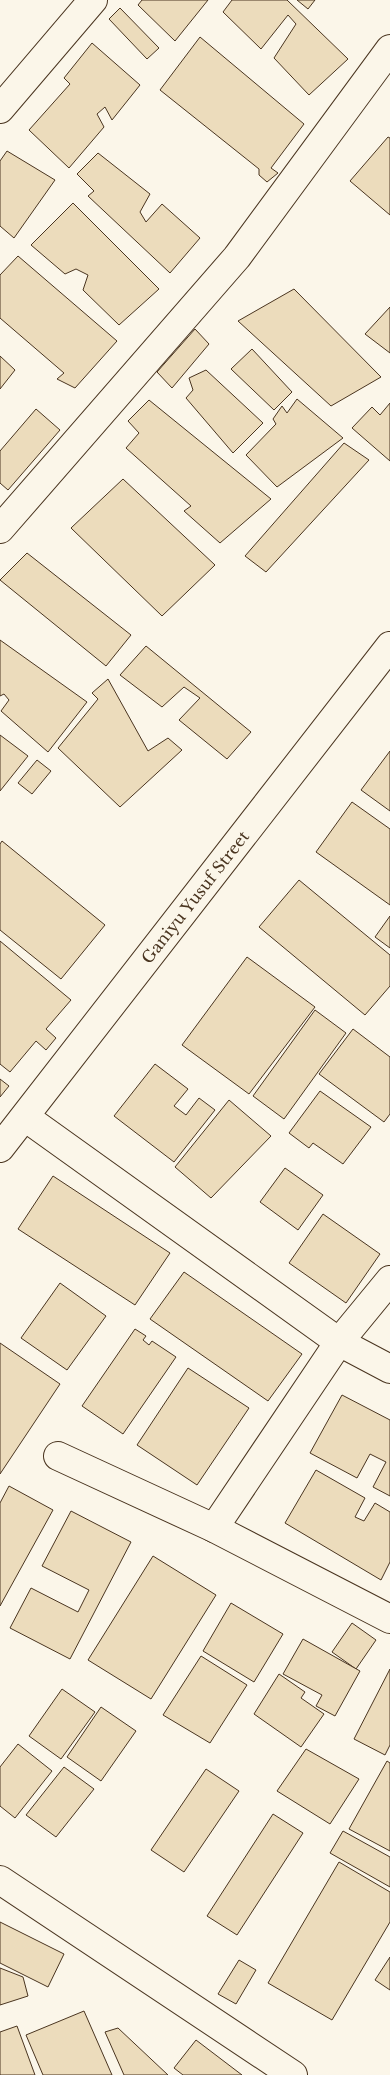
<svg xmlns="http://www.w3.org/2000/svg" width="390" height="2075" viewBox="0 0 390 2075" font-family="'Libre Baskerville',serif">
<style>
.building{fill:#ecdcbc;stroke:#4a3520}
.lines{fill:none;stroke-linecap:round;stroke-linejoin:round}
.minor-casing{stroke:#4a3520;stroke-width:30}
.minor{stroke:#fbf6e9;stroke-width:28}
.labels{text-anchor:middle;stroke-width:4;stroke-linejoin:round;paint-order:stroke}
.street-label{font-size:16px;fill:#4a3520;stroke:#fbf6e9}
</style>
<rect width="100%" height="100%" fill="#fbf6e9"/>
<!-- building -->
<g class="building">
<path d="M142,0H208L175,41L138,5Z"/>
<path d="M232,0H287L348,59L309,95L274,58L296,24L288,15L261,49L223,12Z"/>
<path d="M297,0H315L308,9Z"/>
<path d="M120,8L159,48L147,59L109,19Z"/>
<path d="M200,37L304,124L271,168L278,173L267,182L259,175V169L160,90Z"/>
<path d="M92,43L140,85L112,120L105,107L97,114L104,127L69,168L29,130L70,84L64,78Z"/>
<path d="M388,137L390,138V215L350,181Z"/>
<path d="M7,151L55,180L14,238L0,226V161Z"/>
<path d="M98,153L150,194L140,212L146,222L162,204L200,238L170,273L88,196L94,191L77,174Z"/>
<path d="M73,203L159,289L119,325L83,290L88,275L76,269L65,274L31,245Z"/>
<path d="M18,256L117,341L75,388L57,379L64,373L0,318V275Z"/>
<path d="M294,289L381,377L331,406L238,321Z"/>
<path d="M390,307V353L365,334Z"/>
<path d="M195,329L209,344L172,388L157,372Z"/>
<path d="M252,349L292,392L274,410L231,369Z"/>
<path d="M0,356L15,370L0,389Z"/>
<path d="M206,370L263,423L233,453L186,398L193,390L189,378Z"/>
<path d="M297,399L343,438L277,487L246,455L276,424L273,419L282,406L287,413Z"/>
<path d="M149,400L271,499L220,543L184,511L191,506L126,448L139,433L128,421Z"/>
<path d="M390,403V461L352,428L372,407L380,415Z"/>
<path d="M36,409L60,430L8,490L0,483V451Z"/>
<path d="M344,443L369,460L266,572L245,556Z"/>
<path d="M123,479L215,565L162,616L71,528Z"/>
<path d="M27,553L131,635L106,666L0,580Z"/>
<path d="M0,640L87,702L48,752L1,711L9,700L4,694L0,696Z"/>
<path d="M146,646L251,732L227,759L179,720L200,698L184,687L162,707L120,675Z"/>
<path d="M108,679L148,751L168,738L182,750L120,807L58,748L98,699L92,693Z"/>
<path d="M0,735L28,756L0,791Z"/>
<path d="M390,751V811L361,790Z"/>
<path d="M37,760L51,771L32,794L18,783Z"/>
<path d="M352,802L390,829V905L316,852Z"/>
<path d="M2,841L105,925L61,979L0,930V844Z"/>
<path d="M299,880L390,955V986L365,1015L259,927Z"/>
<path d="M390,916V948L375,937Z"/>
<path d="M0,941L71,1000L46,1029L56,1038L46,1050L36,1041L10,1072L0,1064Z"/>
<path d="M247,957L315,1007L249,1094L182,1045Z"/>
<path d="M315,1010L346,1033L284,1119L253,1096Z"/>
<path d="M353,1029L390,1057V1114L384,1122L319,1074Z"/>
<path d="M155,1064L188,1089L174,1106L186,1115L199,1098L215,1110L174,1162L114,1116Z"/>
<path d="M0,1079L9,1086L0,1097Z"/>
<path d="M320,1091L371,1127L343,1164L313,1143L309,1148L289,1133Z"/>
<path d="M229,1100L271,1136L211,1198L175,1167Z"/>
<path d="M285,1168L323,1195L298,1230L260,1202Z"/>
<path d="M53,1176L170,1253L135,1305L18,1229Z"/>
<path d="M323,1214L380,1254L346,1303L289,1263Z"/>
<path d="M184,1272L302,1354L268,1401L150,1319Z"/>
<path d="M60,1283L106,1316L67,1370L21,1338Z"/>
<path d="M135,1329L146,1336L143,1340L149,1345L152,1341L176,1357L123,1434L82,1406Z"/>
<path d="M0,1343L60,1384L0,1474Z"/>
<path d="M188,1368L249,1408L197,1485L137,1445Z"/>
<path d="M342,1395L390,1420V1496L373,1487L386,1462L370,1454L357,1478L310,1453Z"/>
<path d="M316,1470L365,1498L355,1517L364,1521L375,1503L390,1512V1562L381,1580L285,1523Z"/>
<path d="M9,1486L53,1510L0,1606V1503Z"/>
<path d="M71,1511L131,1542L70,1659L10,1628L31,1588L78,1612L89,1590L42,1566Z"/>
<path d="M153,1556L216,1595L151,1699L88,1660Z"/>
<path d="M231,1603L283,1634L254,1682L203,1651Z"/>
<path d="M352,1623L376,1640L356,1669L332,1652Z"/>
<path d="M303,1639L360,1671L335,1716L316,1706L322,1695L283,1674Z"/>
<path d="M201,1656L247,1685L210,1743L163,1715Z"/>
<path d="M390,1669V1745L385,1755L354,1739Z"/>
<path d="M279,1674L305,1692L301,1698L324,1714L301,1747L254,1714Z"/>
<path d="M62,1689L95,1712L61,1759L29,1736Z"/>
<path d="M101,1707L136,1731L101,1781L67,1757Z"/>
<path d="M18,1744L52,1771L15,1818L0,1806V1767Z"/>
<path d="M306,1749L359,1779L330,1824L277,1791Z"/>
<path d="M387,1761L390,1763V1851L349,1829Z"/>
<path d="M64,1767L94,1789L56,1837L26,1815Z"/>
<path d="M206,1769L239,1791L184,1872L151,1850Z"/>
<path d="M273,1814L303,1833L237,1935L207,1916Z"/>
<path d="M343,1831L390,1857V1887L330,1853Z"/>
<path d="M339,1862L390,1892V1922L332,2020L268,1983Z"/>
<path d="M0,1922L64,1954L48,1987L0,1963Z"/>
<path d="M390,1957V1990L375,1980Z"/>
<path d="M239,1960L256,1970L236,2004L218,1994Z"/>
<path d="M0,1968L23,1977L28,1996L0,2005Z"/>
<path d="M84,2011L112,2075H43L26,2035Z"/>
<path d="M17,2026L35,2075H0V2032Z"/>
<path d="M118,2028L168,2075H124L105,2032Z"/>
<path d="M196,2040L242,2075H183L174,2068Z"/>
</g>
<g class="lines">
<!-- minor casing -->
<g class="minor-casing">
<g id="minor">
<path d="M0,109L93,0"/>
<path d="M0,529L237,257L390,49"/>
<path d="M25,1117L339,1342L390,1369"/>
<path d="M0,1148L390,646"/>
<path d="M58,1456L214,1528L390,1619"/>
<path d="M214,1528L339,1342L390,1280"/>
<path d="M0,1880L293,2075"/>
</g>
</g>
<!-- minor -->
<use href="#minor" class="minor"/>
</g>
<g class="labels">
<!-- street labels -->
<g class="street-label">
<text transform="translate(195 897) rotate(-52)" y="6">Ganiyu Yusuf Street</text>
</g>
</g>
</svg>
